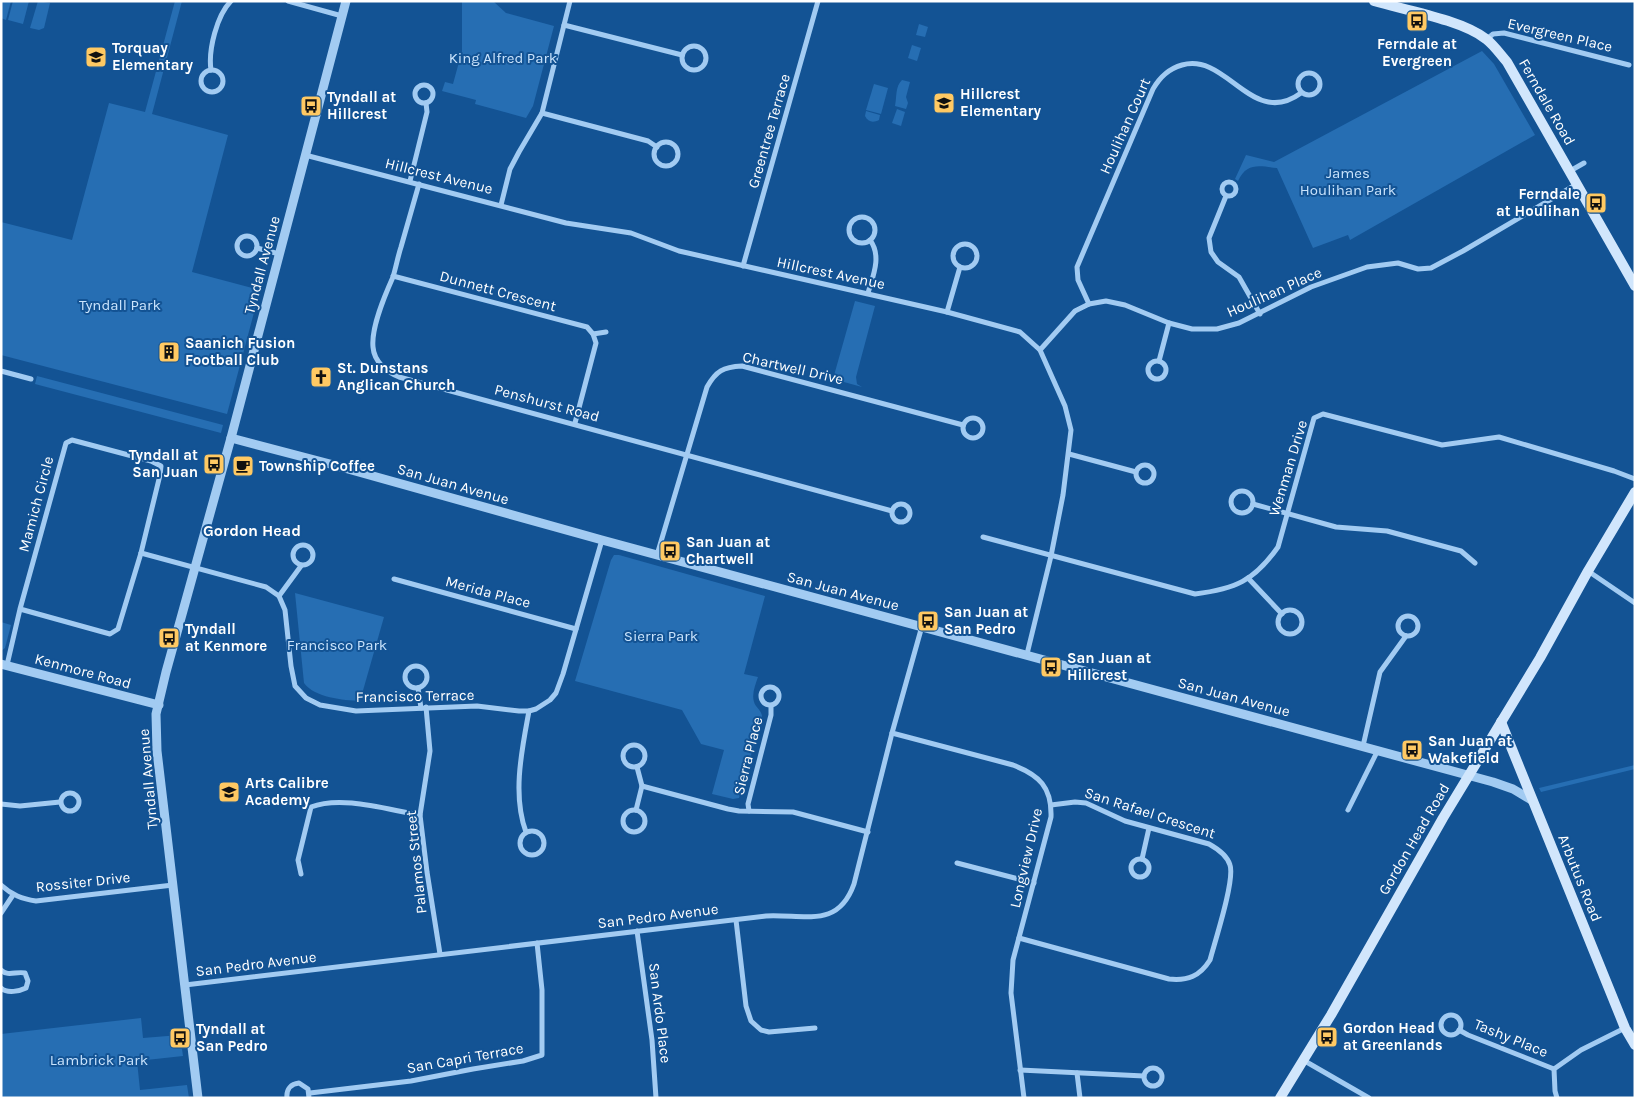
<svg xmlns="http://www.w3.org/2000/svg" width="1636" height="1099" viewBox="0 0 1636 1099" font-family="Karla,sans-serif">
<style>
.green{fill:#266eb3}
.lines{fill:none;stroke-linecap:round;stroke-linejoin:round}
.minor{stroke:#a2cbf2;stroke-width:5}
.tertiary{stroke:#a2cbf2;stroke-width:9}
.secondary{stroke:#d1e6fc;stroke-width:10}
.labels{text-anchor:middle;stroke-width:4;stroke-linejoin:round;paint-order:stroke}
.street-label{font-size:15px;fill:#fff;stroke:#135394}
.poi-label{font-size:15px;font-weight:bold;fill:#fff;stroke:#135394;text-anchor:start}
.park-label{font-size:15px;fill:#cae4fd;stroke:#135394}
.neighbourhood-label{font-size:16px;font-weight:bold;fill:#fff;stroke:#135394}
</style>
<rect width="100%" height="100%" fill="#135394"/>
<!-- green -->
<g class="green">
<path d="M1,1H11L6,20L1,18Z"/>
<path d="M13,1H29L23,24L8,20Z"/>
<path d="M38,1L50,3L44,28L39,30L30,28Z"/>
<path d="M175,1H182L152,114L228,135L192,272L260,290L227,414L1,355V222L72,240L109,103L145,112Z"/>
<path d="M462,1H493L506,13L554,26L533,106L526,118L475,104L476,100L442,91L445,82L453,84L462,51Z"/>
<path d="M919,24L928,27L925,37L916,35Z"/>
<path d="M912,45L921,48L917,61L908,58Z"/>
<path d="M1482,51L1494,64L1535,135L1350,240L1348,235L1313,248L1277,168C1259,166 1247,162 1238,181L1235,179L1246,155L1274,162Z"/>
<path d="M902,80L910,82L906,97L908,103L906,109L895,106C897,96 895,87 902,80Z"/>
<path d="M874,84L888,88L881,114L866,110Z"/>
<path d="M897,109L905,112L901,126L892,123Z"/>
<path d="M866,111L880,115L879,120C873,123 868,122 865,116Z"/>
<path d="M855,301L875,306L856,377L857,384L862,387L833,379Z"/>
<path d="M37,376L223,425L221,433L35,384Z"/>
<path d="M614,555H619L765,596L744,674L758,677C755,686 750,697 756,706C759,710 761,711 762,716L739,798L733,799L712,794L724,750L701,744L682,710L575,681L611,560Z"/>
<path d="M295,593L384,617L360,701C343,700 315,698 304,683Z"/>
<path d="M1,622L11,625L5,648L1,651Z"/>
<path d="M1635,765V769L1541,792L1539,788Z"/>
<path d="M141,1018L143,1038L180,1035L183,1056L137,1061L140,1090L187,1085L189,1098H1V1034Z"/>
</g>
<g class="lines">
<!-- minor -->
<g class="minor">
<path d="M288,1L342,16"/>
<path d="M564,25L682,55"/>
<path d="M1487,39L1493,34L1504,33L1629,65"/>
<circle cx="694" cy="58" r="12"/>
<circle cx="212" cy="81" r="11"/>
<path d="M211,70C208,50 217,15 231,1"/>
<circle cx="1309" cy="84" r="11"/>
<circle cx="424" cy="94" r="9"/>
<path d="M542,113L648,141L657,147"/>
<circle cx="666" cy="154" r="12"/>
<path d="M305,155L566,223L631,233L679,251L947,312L1020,332L1040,350L1065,406L1071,430L1063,495L1051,556L1027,654"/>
<path d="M1570,171L1584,163"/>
<path d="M410,181L427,112L426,103"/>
<circle cx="1229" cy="189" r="7"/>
<path d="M419,184C413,205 407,226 401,247C398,256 396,267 393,277C385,295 371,327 373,347C374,361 386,372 399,377L892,511"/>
<path d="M1226,196L1209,238L1211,252L1218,262L1239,277L1260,314"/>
<path d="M501,205L510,169L519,152L542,113L570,1"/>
<circle cx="862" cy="230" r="13"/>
<circle cx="247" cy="246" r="10"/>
<circle cx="965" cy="256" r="12"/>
<path d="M257,248L279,254"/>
<path d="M743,266L818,1"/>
<path d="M393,276L587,327L593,334L596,343L575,423"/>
<path d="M868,293C873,276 882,256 870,240"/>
<path d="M1089,304L1078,280L1077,267L1153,89C1160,77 1168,69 1182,65C1227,52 1252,129 1301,93"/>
<path d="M947,312L960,267"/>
<path d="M593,334L606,332"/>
<path d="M1040,350L1075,311L1089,304L1106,301L1125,305L1169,323L1192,329H1217L1239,323L1311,287L1367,267L1398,263L1418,269L1431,268L1463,251L1577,184"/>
<circle cx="1157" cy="370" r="9"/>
<path d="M1159,361L1169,323"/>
<path d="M1,371L31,379"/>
<circle cx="973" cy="428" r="10"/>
<path d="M1069,454L1136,472"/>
<circle cx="1145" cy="474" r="9"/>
<circle cx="1242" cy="502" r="11"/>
<circle cx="901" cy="513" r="9"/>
<path d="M1253,504L1336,527L1387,531L1461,551L1475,563"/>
<path d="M983,537L1195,594C1235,589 1254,581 1278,547L1314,418L1323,414L1442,445L1499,437L1614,471L1635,479"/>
<circle cx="303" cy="555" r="10"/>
<path d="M141,553L266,587L279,596L285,610L291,666L295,686L306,698L320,705L356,711L477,706L519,711H529L536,709L550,700L556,693L563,674L602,540"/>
<path d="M657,555L707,387C716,371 723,367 742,366L963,425"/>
<path d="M1588,571L1635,603"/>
<path d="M1248,578L1282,614"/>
<path d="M394,579L576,629"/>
<path d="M279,596L301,566"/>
<circle cx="1290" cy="622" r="12"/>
<circle cx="1408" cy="626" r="10"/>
<path d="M7,665L20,609L66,443L72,440L151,461L161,466L160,475L141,553L118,629L110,634L20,609"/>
<circle cx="416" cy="677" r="11"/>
<circle cx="770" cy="696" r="9"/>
<path d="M418,688L421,708"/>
<path d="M426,707L430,751L420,815L427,872L440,954"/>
<path d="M892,733L1013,765C1039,775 1052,787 1051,817L1013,960L1011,993L1024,1098"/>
<circle cx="634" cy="756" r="11"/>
<path d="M1363,746L1380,672L1406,636"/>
<path d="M642,786L728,809L739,811L793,812L868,832"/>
<circle cx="70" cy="802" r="9"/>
<path d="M1,804L20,806L60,802"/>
<circle cx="634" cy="821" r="11"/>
<path d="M636,810L642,786L637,767"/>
<path d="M1348,810L1378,750"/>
<path d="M749,811L748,804L771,715V706"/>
<circle cx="532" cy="843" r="12"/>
<path d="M526,832C512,795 522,749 529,711"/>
<path d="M1142,859L1149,828"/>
<circle cx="1140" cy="868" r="9"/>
<path d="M957,863L1034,883"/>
<path d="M301,874L298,860L311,807C342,795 388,810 420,815"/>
<path d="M1,885C12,895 22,899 36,901L173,885"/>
<path d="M1,913L13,895"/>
<path d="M736,920L746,1006L751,1021L761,1030L769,1032L815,1028"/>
<path d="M637,931L652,1040L656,1098"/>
<path d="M1019,938L1169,979C1188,981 1200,976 1210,960C1215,941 1235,880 1230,865C1227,855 1218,849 1209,844L1125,821L1086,803L1075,802L1051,805"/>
<path d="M1,970C8,977 16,971 25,973L28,981L26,988C20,991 7,994 1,988"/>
<path d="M185,985L766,916C805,914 838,929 854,884L892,733L922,626"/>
<circle cx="1451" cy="1025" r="10"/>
<path d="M1459,1030L1468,1035L1554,1069"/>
<path d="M1303,1060L1369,1098"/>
<circle cx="1153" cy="1077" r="9"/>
<path d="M1020,1070L1144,1076"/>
<path d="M1077,1073L1080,1098"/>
<path d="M310,1093L411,1081L473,1069L523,1061L542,1055V990L537,943"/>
<path d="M287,1098C286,1089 291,1084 299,1083L308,1089L309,1098"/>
<path d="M1557,1098L1555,1091L1554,1069L1581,1050L1625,1028"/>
</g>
<!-- tertiary -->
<g class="tertiary">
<path d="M231,438L330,464L602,540L1493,782L1513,789L1533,801"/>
<path d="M1,664L159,705"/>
<path d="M198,1098L157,751L156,714L166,672L231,438L346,1"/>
</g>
<!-- secondary -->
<g class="secondary">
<path d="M1374,1C1405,10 1462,20 1486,39C1494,45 1500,54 1507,62L1635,286"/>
<path d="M1501,722L1625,1028L1635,1045"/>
<path d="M1280,1098L1331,1015L1443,818L1540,658L1588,571L1635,492"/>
</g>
</g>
<!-- icons -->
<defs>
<g id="bus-square" transform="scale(1.125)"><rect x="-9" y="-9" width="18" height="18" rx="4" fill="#ffc963" stroke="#135394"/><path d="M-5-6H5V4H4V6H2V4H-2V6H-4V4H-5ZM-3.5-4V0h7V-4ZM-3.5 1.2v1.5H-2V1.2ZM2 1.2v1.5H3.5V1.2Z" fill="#111"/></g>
<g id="school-square" transform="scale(1.125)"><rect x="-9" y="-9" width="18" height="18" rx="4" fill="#ffc963" stroke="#135394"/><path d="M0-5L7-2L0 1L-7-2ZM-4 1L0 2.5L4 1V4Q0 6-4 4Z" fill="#111"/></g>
<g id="building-square" transform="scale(1.125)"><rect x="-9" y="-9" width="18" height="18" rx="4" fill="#ffc963" stroke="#135394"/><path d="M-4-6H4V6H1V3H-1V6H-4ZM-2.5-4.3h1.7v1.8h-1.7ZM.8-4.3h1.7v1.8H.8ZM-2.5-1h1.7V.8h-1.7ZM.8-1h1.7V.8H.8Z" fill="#111"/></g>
<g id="church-square" transform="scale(1.125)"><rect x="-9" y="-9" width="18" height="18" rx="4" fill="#ffc963" stroke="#135394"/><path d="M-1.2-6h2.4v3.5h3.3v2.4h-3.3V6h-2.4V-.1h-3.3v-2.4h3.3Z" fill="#111"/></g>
<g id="cafe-square" transform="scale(1.125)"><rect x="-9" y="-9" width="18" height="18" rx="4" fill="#ffc963" stroke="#135394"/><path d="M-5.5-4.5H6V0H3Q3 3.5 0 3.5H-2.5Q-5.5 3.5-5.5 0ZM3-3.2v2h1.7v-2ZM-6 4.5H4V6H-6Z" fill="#111"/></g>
</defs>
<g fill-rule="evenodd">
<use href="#bus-square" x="1417" y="21"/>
<use href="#school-square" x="96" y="57"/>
<use href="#school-square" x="944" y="103"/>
<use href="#bus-square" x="311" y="106"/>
<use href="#bus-square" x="1596" y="203"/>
<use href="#building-square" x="169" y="352"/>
<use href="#church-square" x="321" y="377"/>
<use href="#bus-square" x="214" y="464"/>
<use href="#cafe-square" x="243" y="466"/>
<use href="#bus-square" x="670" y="551"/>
<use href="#bus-square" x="928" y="621"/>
<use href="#bus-square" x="169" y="638"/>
<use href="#bus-square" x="1051" y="667"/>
<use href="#bus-square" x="1412" y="750"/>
<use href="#school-square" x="229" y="792"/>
<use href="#bus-square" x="1327" y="1037"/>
<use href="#bus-square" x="180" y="1038"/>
</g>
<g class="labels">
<!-- street labels -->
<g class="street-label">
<text transform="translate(1560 35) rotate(13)" y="5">Evergreen Place</text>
<text transform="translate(1547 102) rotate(60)" y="5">Ferndale Road</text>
<text transform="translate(1125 126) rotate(-66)" y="5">Houlihan Court</text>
<text transform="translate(769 131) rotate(-74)" y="5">Greentree Terrace</text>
<text transform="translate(439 176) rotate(14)" y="5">Hillcrest Avenue</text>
<text transform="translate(262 265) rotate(-75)" y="5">Tyndall Avenue</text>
<text transform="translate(831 273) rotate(12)" y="5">Hillcrest Avenue</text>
<text transform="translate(498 291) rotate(15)" y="5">Dunnett Crescent</text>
<text transform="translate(1274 292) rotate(-24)" y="5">Houlihan Place</text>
<text transform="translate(793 368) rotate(13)" y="5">Chartwell Drive</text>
<text transform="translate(547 403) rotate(15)" y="5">Penshurst Road</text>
<text transform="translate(1288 468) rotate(-73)" y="5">Wenman Drive</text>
<text transform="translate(453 484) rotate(16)" y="5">San Juan Avenue</text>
<text transform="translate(36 504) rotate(-75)" y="5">Mamich Circle</text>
<text transform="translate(843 591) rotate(15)" y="5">San Juan Avenue</text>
<text transform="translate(488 592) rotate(15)" y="5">Merida Place</text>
<text transform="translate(83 671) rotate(15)" y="5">Kenmore Road</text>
<text transform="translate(415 696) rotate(-1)" y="5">Francisco Terrace</text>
<text transform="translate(1234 697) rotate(15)" y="5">San Juan Avenue</text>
<text transform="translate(748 756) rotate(-76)" y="5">Sierra Place</text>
<text transform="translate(148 779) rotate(-95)" y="5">Tyndall Avenue</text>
<text transform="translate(1150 813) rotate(18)" y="5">San Rafael Crescent</text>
<text transform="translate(1414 839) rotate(-60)" y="5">Gordon Head Road</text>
<text transform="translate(1026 858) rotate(-77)" y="5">Longview Drive</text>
<text transform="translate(416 862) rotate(-96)" y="5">Palamos Street</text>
<text transform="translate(1580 878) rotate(68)" y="5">Arbutus Road</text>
<text transform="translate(83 882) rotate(-6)" y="5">Rossiter Drive</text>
<text transform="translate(658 916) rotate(-7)" y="5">San Pedro Avenue</text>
<text transform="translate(256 964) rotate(-7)" y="5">San Pedro Avenue</text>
<text transform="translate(660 1013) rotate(83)" y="5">San Ardo Place</text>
<text transform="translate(1511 1038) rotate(22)" y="5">Tashy Place</text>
<text transform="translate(465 1058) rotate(-10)" y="5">San Capri Terrace</text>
</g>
<!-- poi labels -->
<g class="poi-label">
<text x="1417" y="49" text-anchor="middle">Ferndale at<tspan x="1417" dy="17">Evergreen</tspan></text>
<text x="112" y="53">Torquay<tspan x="112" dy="17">Elementary</tspan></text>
<text x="960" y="99">Hillcrest<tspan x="960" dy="17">Elementary</tspan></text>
<text x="327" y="102">Tyndall at<tspan x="327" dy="17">Hillcrest</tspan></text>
<text x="1580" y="199" text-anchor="end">Ferndale<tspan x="1580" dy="17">at Houlihan</tspan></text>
<text x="185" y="348">Saanich Fusion<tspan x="185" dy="17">Football Club</tspan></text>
<text x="337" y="373">St. Dunstans<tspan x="337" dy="17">Anglican Church</tspan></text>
<text x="198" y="460" text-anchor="end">Tyndall at<tspan x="198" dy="17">San Juan</tspan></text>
<text x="259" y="471">Township Coffee</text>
<text x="686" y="547">San Juan at<tspan x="686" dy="17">Chartwell</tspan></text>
<text x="944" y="617">San Juan at<tspan x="944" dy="17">San Pedro</tspan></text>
<text x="185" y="634">Tyndall<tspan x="185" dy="17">at Kenmore</tspan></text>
<text x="1067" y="663">San Juan at<tspan x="1067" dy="17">Hillcrest</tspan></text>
<text x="1428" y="746">San Juan at<tspan x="1428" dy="17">Wakefield</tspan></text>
<text x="245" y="788">Arts Calibre<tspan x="245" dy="17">Academy</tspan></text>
<text x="1343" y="1033">Gordon Head<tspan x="1343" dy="17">at Greenlands</tspan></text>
<text x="196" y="1034">Tyndall at<tspan x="196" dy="17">San Pedro</tspan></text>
</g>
<!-- park labels -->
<g class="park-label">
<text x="503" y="63">King Alfred Park</text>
<text x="1348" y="178">James<tspan x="1348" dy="17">Houlihan Park</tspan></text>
<text x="120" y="310">Tyndall Park</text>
<text x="661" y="641">Sierra Park</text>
<text x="337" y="650">Francisco Park</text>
<text x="99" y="1065">Lambrick Park</text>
</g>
<!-- neighbourhood labels -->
<g class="neighbourhood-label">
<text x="252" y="536">Gordon Head</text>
</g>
</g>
<!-- border -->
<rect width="1636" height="1099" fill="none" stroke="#ffffff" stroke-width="5"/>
</svg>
